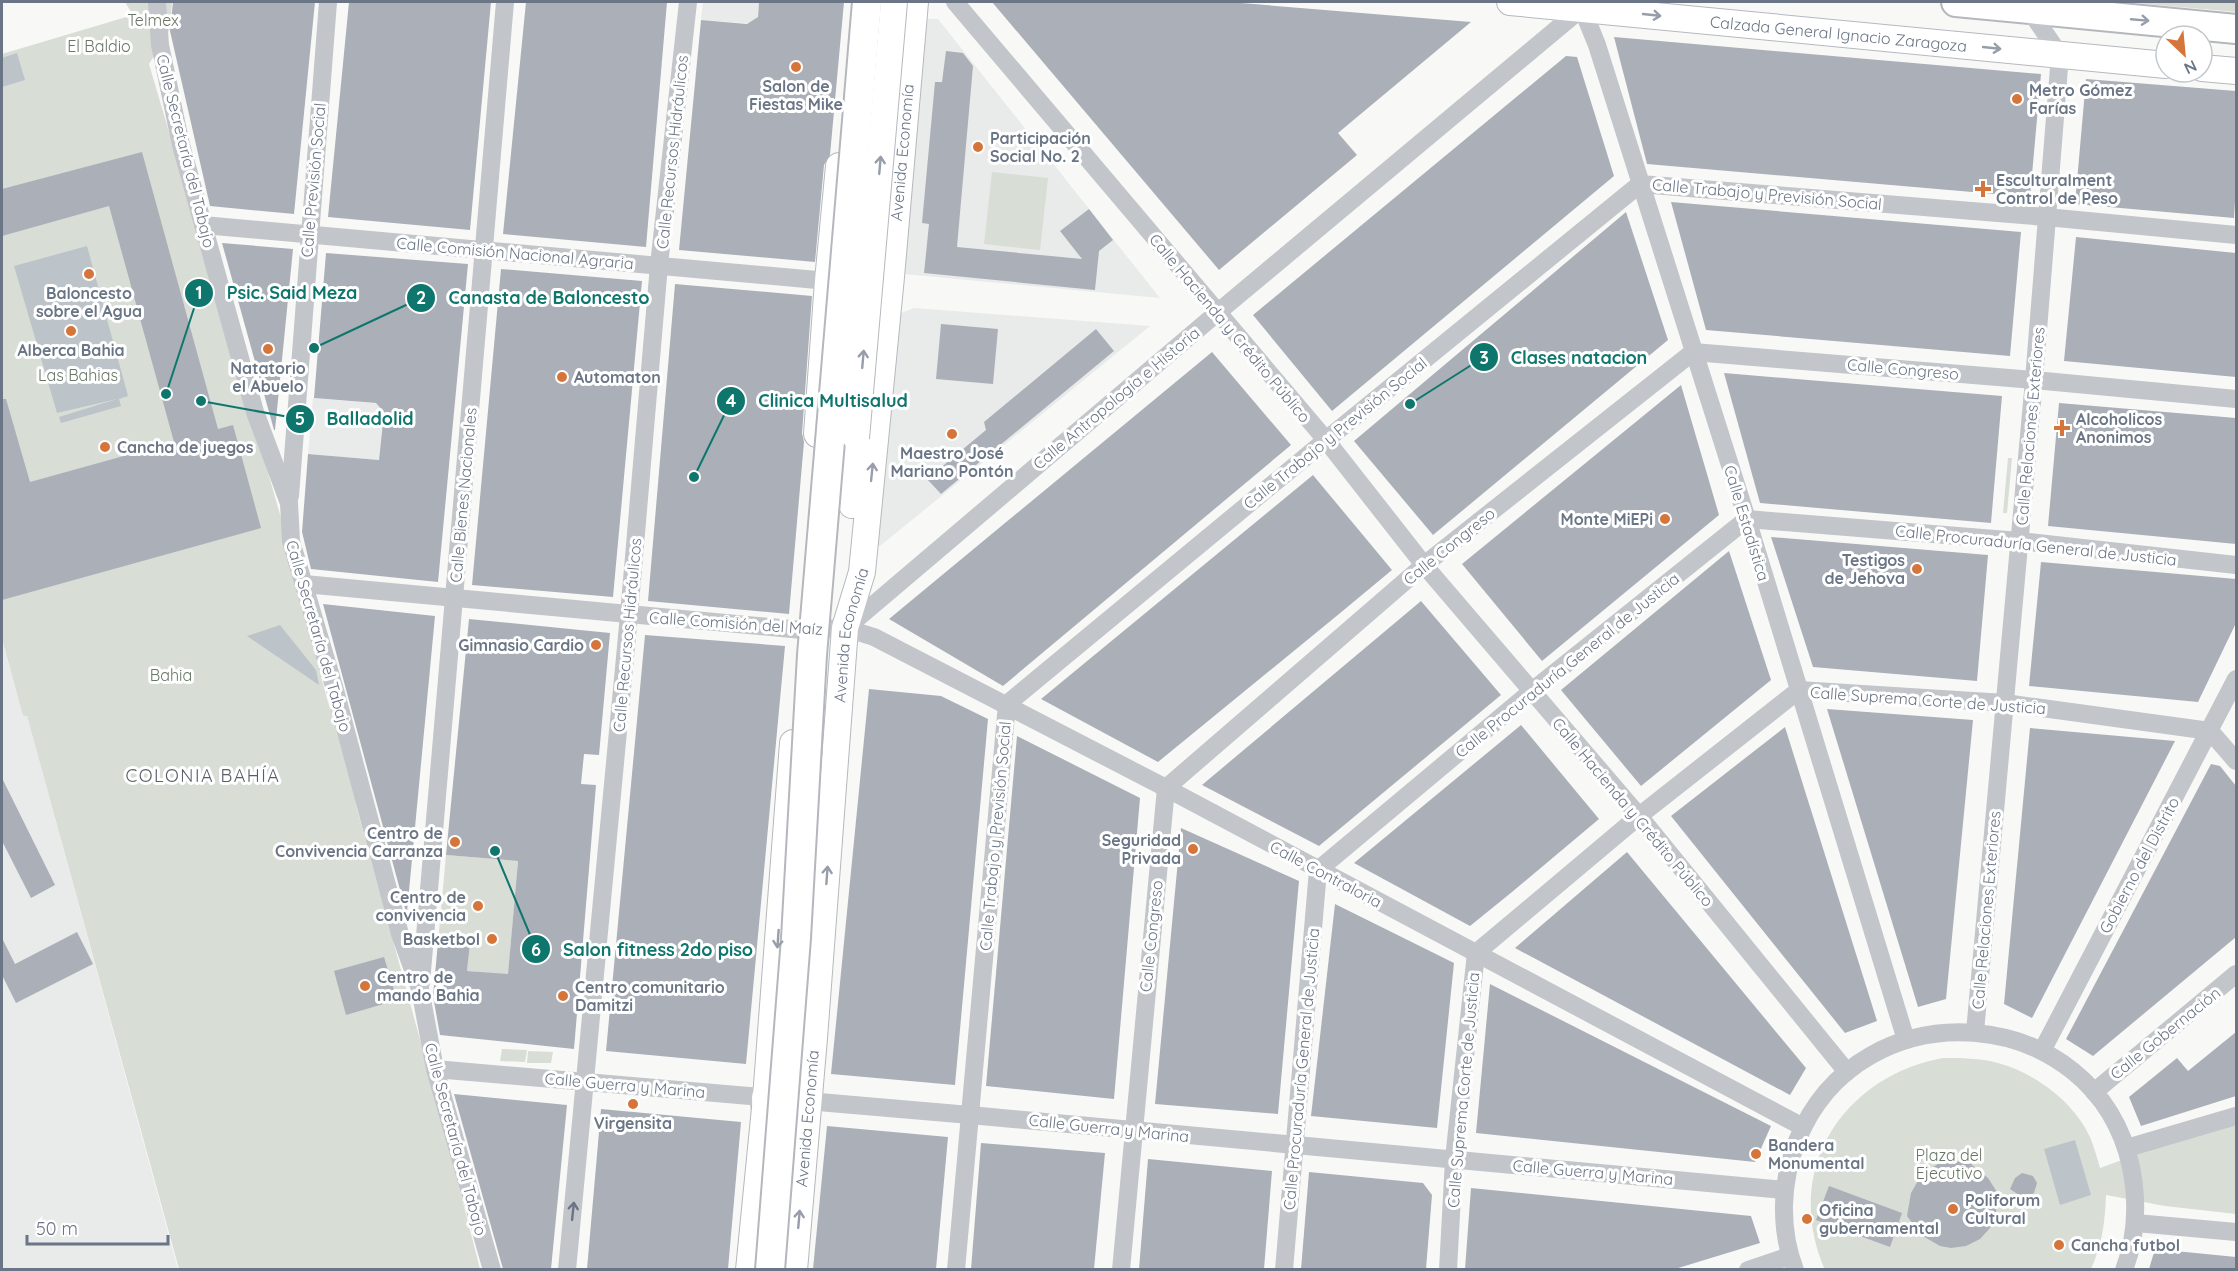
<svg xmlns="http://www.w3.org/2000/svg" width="2238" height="1271" viewBox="0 0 2238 1271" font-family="Quicksand,sans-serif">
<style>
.built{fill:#e9eaea}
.green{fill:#d8ddd6}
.water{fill:#bcc4ca}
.building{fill:#abb0b8}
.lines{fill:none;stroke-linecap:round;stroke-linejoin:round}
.secondary-casing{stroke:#b5b8be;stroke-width:28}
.primary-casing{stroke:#b4b7bc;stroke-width:32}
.minor{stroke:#c2c5c9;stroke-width:18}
.secondary{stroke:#fff;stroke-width:26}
.primary{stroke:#fff;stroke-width:28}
.secondary-bridge-casing{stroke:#b5b8be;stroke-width:28;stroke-linecap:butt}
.primary-bridge-casing{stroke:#b4b7bc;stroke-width:32;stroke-linecap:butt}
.secondary-bridge{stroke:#fff;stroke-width:26}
.primary-bridge{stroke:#fff;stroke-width:28}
.oneway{stroke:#979eaa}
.oneway2{stroke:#6a7585}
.poi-dot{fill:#d5753a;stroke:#fff;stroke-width:2}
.labels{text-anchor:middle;stroke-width:6;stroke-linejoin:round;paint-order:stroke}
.park-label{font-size:16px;fill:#667765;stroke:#fff}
.street-label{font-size:16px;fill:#6a7585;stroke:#fff}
.poi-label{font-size:16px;font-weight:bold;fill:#6a7585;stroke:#fff;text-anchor:start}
.neighbourhood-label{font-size:18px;letter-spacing:1.5px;fill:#575f6a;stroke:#fff}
.leader{fill:none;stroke:#0f766e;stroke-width:2}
.callout-dot{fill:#0f766e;stroke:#fff;stroke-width:2}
.mark-label{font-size:18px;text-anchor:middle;font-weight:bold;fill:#fff}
.callout-label{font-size:18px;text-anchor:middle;font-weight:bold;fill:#0f766e;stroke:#fff;stroke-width:6;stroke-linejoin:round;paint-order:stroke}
</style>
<rect width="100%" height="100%" fill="#f8f9f6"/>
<!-- built -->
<g class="built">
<path d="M703,2H759L757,24L701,20Z"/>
<path d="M927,19H938L1160,298L904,274Z"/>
<path d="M914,308L1150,326L880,546L873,543L901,313Z"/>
<path d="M313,398L384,404L379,460L308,454Z"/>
<path d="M2,640L23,716H27L178,1269H2Z"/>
</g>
<!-- green -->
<g class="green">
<path d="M125,2H172L170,29L149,64L221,308L325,672L321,677L330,709L338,707L357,809L439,1109L480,1269H179L27,716H23L2,639V54L133,15Z"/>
<path d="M2136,2H2236V12L2135,3Z"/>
<path d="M992,172L1048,178L1040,250L984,244Z"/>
<path d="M2008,458H2012L2007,513H2003Z"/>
<path d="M446,855L518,861L508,975L467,971L470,944L438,942Z"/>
<path d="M502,1049L527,1050L525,1062L500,1061Z"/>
<path d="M528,1051L553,1052L551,1063H527Z"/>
<path d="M1943,1058C1961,1058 1980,1058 1998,1063C2035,1073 2074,1102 2090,1137C2094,1147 2097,1157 2100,1168L2236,1118V1214L2165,1206L2106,1195C2105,1222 2102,1245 2091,1269L1825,1270C1782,1172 1841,1077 1943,1058Z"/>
</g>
<!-- water -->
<g class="water">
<path d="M17,53L25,80L2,87V58Z"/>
<path d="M87,246L128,396L119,399L121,406L61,423L59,417L117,399L57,413L14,266Z"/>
<path d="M280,625L316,670L319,685L247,636Z"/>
<path d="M2075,1140L2091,1195L2060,1205L2044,1149Z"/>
</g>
<!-- building -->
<g class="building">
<path d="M173,2H315L294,214L210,206L170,31Z"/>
<path d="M349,2H491L470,230L328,217Z"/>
<path d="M526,2H667L646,247L503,234Z"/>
<path d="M759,2H844L830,155L824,165L815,262L679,250L701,20L747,24L758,17Z"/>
<path d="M992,2H1229L1471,22L1338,133L1357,155L1219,270Z"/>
<path d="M1614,37L2041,74L2030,197L1647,164Z"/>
<path d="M946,51L963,53L973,66L957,247L1082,259L1060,231L1089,209L1113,240L1099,251L1095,290L924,273L929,224L922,223L935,82H942Z"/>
<path d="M1566,56L1577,57L1614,176L1332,411L1253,315Z"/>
<path d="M2086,79L2236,91V185L2234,218L2075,204Z"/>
<path d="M142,152L218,429L233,425L261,528L2,600V399H6L30,482L174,442L109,206L2,236V189Z"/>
<path d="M1671,202L2021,232L2010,356L1706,330Z"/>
<path d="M1626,212L1668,340L1433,535L1354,441Z"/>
<path d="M2076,237L2236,253V377L2064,361Z"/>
<path d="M222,243L293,249L275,430H274Z"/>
<path d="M326,253L468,264L438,582L311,569L302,532L308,454L379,460L384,412L376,403L314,398Z"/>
<path d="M501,269L642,281L613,597L472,585Z"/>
<path d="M675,284L812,296L802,433L804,442L789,614L648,601Z"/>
<path d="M941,324L998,329L993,384L936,379Z"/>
<path d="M1096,329L1114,351L941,494L927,479L986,430L984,422Z"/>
<path d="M1212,352L1291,445L1003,686L889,619Z"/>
<path d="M1724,373L2002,396L1991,523L1760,503Z"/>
<path d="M1681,385L1719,515L1542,661L1462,564Z"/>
<path d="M2059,403L2236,418V544L2048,526Z"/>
<path d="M1313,475L1392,570L1339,614L1158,762L1041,699Z"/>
<path d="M1771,537L1988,555L1977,681L1813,667Z"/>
<path d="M1729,551L1771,680L1641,786L1561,690Z"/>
<path d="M2041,562L2236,579V623L2198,702L2029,686Z"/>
<path d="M1421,601L1501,695L1319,846L1202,785Z"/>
<path d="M323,604L435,616L407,912H406Z"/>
<path d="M469,619L610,633L599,755L584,754L581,784L596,785L574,1049L440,1035L433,996L438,942L470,944L467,971L508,974L518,861L446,855Z"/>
<path d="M645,635L785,646L746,1064L606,1051Z"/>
<path d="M869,689L941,696L988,719L955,1085L831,1074Z"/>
<path d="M1827,709L1973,720L1946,999L1918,1007Z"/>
<path d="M1521,725L1599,819L1512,892L1470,926L1354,863Z"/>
<path d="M1785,727L1877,1021L1845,1033L1671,816Z"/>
<path d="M2030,728L2175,741L2032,1018L2004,1004Z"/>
<path d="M1017,736L1140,798L1114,1099L986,1086Z"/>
<path d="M2211,764L2220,766L2236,786V937L2093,1056L2066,1039Z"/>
<path d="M2,778L55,885L31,898L2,841Z"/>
<path d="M1181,828L1299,881L1278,1114L1155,1104Z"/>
<path d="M1627,852L1806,1068L1790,1095L1515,948Z"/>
<path d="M1335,904L1454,963L1437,1128L1311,1116Z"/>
<path d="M77,932L93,964L16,1003L2,975V938L15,964Z"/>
<path d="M384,957L397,1000L346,1015L334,971Z"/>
<path d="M1490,984L1771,1126L1755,1162L1476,1133Z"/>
<path d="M2236,1032V1096L2141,1126L2129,1097L2177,1058L2188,1071Z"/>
<path d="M454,1094L567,1105L551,1269H503Z"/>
<path d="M601,1109L741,1122L728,1269H587Z"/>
<path d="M827,1126L948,1137L936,1269H813Z"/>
<path d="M981,1143L1105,1153L1094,1269H971Z"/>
<path d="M1148,1159L1272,1171L1264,1269H1139Z"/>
<path d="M1956,1161L1971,1164L1988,1178L1997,1192L1996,1214L1990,1228L1980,1239L1966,1246L1951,1248L1940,1246L1921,1235L1907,1216L1911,1193L1922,1174L1941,1162Z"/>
<path d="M1309,1172L1423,1183L1432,1195L1426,1269H1301Z"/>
<path d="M2022,1173L2033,1176L2037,1183L2034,1193L2026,1197L2019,1195L2010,1189L2015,1178Z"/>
<path d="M1829,1186L1902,1213L1890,1247L1816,1220Z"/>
<path d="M1471,1188L1751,1216L1760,1243L1675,1269H1465Z"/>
<path d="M2155,1249L2236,1257V1269H2149Z"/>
</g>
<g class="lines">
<!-- secondary casing -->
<g class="secondary-casing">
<g id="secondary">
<path id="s1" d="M1510,2L2166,65"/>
<path d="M2202,68L2236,71"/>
<path d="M817,434L828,281L839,166"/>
<path d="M852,505L856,438"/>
<path d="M749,1270L766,1098L793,743"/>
<path id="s2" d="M794,1270L814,1038L845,628L862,572L891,277L915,2"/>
</g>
</g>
<!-- primary casing -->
<g class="primary-casing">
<g id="primary">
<path d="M1956,2L2236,29"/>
<path d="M766,1098L770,1156"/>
</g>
</g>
<!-- minor -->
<g class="minor">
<path d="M157,2L160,45L181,145L255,412L289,503L291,541L335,690L400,934L420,989L435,1069L492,1270"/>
<path d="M955,2L1326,440L1424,565L1639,816L1847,1072"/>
<path d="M203,225L828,281"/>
<path d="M290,496L328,2"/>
<path d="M304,584L802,630L845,628L874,637L1166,788L1803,1127"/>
<path d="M846,628L1217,313L1582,8L1597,45L1747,519L1906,1040"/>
<path d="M421,983L505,2"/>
<path d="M1975,1032L2034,380L2060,55L2028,8"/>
<path d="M2042,1051L2236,679"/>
<path d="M435,1069L970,1115L1784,1190"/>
<path d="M2094,1092L2236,974"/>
<path d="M2127,1148L2236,1116"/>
<path d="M2136,1223L2236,1232"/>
<path d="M567,1270L629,615L659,265L688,2"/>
<path d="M956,1270L1007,704L1326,440L1640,184L2046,217L2236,235"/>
<path d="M1121,1270L1166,788L1424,565L1693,352L2034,380L2236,399"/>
<path d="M1284,1270L1318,870L1532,691L1747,519L2020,541L2236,565"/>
<path d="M1448,1270L1454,1159L1476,953L1639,816L1799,690L2005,703L2210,731L2236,761"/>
<path d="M1748,1270L1790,1256"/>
<path d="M1795,1270C1779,1228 1781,1182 1797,1141C1860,984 2095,1001 2131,1167C2138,1202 2137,1236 2124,1270"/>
</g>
<!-- secondary -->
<use href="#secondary" class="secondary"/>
<!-- primary -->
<use href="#primary" class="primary"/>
<!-- secondary-bridge casing -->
<g class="secondary-bridge-casing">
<path id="secondary-bridge" d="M856,438L894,2"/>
</g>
<!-- primary-bridge casing -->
<g class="primary-bridge-casing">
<path id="primary-bridge" d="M770,1270L796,938L812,655L867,2"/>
</g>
<!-- secondary-bridge -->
<use href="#secondary-bridge" class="secondary-bridge"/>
<!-- primary-bridge -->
<use href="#primary-bridge" class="primary-bridge"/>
</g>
<!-- one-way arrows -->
<defs><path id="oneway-shaft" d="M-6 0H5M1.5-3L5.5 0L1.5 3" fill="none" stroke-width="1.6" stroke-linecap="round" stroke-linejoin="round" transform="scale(1.5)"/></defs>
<g class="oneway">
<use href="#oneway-shaft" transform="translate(1652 15) rotate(6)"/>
<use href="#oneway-shaft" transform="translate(2140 20) rotate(5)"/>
<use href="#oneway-shaft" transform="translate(1992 48) rotate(6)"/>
<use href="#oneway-shaft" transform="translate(880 165) rotate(-85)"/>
<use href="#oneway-shaft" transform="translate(863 359) rotate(-85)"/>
<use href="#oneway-shaft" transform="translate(872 472) rotate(-84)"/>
<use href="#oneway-shaft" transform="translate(827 875) rotate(-86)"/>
<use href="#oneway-shaft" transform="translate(778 939) rotate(94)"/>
<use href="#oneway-shaft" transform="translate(799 1219) rotate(-85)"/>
</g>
<use class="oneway2" href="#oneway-shaft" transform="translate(573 1211) rotate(-84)"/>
<!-- markers -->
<g class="poi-dot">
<circle cx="796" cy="67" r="6"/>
<circle cx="2017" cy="99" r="6"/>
<circle cx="978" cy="147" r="6"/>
<path d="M1980 180h6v6h6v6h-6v6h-6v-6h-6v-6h6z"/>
<circle cx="89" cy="274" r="6"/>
<circle cx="71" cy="331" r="6"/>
<circle cx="268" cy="349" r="6"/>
<circle cx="562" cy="377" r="6"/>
<path d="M2059 419h6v6h6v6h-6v6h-6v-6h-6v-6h6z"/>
<circle cx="952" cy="434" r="6"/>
<circle cx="105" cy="447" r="6"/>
<circle cx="1665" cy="519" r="6"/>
<circle cx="1917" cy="569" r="6"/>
<circle cx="596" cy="645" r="6"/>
<circle cx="455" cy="842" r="6"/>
<circle cx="1193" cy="849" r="6"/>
<circle cx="478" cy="906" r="6"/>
<circle cx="492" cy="939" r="6"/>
<circle cx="365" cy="986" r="6"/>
<circle cx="563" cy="996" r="6"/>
<circle cx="633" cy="1104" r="6"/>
<circle cx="1756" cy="1154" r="6"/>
<circle cx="1953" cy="1209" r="6"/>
<circle cx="1807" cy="1219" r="6"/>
<circle cx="2059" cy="1245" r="6"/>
</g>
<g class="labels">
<!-- park labels -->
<g class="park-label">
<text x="153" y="26">Telmex</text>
<text x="99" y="52">El Baldio</text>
<text x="78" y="381">Las Bahias</text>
<text x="171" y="681">Bahia</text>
<text x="1949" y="1161">Plaza del<tspan x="1949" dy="18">Ejecutivo</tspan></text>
</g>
<!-- street labels -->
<g class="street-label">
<text dy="6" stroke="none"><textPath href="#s1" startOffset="330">Calzada General Ignacio Zaragoza</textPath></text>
<text transform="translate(186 151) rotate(76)" y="6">Calle Secretaría del Tabajo</text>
<text transform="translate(672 152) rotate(-84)" y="6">Calle Recursos Hidráulicos</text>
<text dy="6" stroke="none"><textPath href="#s2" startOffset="1124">Avenida Economía</textPath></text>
<text transform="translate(313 180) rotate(-85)" y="6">Calle Previsión Social</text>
<text transform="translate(1767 194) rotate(5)" y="6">Calle Trabajo y Previsión Social</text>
<text transform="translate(515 253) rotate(5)" y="6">Calle Comisión Nacional Agraria</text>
<text transform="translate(1230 328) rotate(50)" y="6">Calle Hacienda y Crédito Público</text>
<text transform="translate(1903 369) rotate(5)" y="6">Calle Congreso</text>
<text transform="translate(1116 398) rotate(-40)" y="6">Calle Antropología e Historia</text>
<text transform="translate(2030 426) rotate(-85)" y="6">Calle Relaciones Exteriores</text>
<text transform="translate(1335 433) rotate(-39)" y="6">Calle Trabajo y Previsión Social</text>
<text transform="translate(463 495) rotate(-85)" y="6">Calle Bienes Nacionales</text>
<text transform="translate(1747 523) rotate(73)" y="6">Calle Estadística</text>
<text transform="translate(2036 545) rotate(6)" y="6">Calle Procuraduría General de Justicia</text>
<text transform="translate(1449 546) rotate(-39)" y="6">Calle Congreso</text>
<text transform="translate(736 623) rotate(4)" y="6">Calle Comisión del Maíz</text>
<text transform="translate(627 635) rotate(-85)" y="6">Calle Recursos Hidráulicos</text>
<text dy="6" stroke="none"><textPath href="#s2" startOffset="638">Avenida Economía</textPath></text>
<text transform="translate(319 636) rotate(74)" y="6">Calle Secretaría del Tabajo</text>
<text transform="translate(1567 665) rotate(-39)" y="6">Calle Procuraduría General de Justicia</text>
<text transform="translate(1928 700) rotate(4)" y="6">Calle Suprema Corte de Justicia</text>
<text transform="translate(1633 812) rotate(50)" y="6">Calle Hacienda y Crédito Público</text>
<text transform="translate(995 836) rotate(-85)" y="6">Calle Trabajo y Previsión Social</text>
<text transform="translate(2139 865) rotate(-62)" y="6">Gobierno del Distrito</text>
<text transform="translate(1326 874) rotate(28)" y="6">Calle Contraloria</text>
<text transform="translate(1986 910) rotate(-85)" y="6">Calle Relaciones Exteriores</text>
<text transform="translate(1151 936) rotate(-84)" y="6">Calle Congreso</text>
<text transform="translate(2165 1033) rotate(-39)" y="6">Calle Gobernación</text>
<text transform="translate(1301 1069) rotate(-85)" y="6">Calle Procuraduría General de Justicia</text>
<text transform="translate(625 1085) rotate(5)" y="6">Calle Guerra y Marina</text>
<text transform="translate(1463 1090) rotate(-85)" y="6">Calle Suprema Corte de Justicia</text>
<text dy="6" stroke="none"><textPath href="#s2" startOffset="152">Avenida Economía</textPath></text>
<text transform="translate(1109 1128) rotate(6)" y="6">Calle Guerra y Marina</text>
<text transform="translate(456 1139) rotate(75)" y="6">Calle Secretaría del Tabajo</text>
<text transform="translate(1593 1172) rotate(5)" y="6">Calle Guerra y Marina</text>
</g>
<!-- poi labels -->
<g class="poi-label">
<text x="796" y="92" text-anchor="middle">Salon de<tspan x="796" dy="18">Fiestas Mike</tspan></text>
<text x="2029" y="96">Metro Gómez<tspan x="2029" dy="18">Farías</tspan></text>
<text x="990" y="144">Participación<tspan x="990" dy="18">Social No. 2</tspan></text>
<text x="1996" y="186">Esculturalment<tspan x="1996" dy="18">Control de Peso</tspan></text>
<text x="89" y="299" text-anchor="middle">Baloncesto<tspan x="89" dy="18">sobre el Agua</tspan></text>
<text x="71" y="356" text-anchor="middle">Alberca Bahia</text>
<text x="268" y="374" text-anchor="middle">Natatorio<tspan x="268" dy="18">el Abuelo</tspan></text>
<text x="574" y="383">Automaton</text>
<text x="2076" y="425">Alcoholicos<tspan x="2076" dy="18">Anonimos</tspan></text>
<text x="117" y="453">Cancha de juegos</text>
<text x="952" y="459" text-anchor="middle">Maestro José<tspan x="952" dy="18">Mariano Pontón</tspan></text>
<text x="1653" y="525" text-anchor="end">Monte MiEPi</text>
<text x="1905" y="566" text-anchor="end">Testigos<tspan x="1905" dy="18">de Jehova</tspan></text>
<text x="584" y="651" text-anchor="end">Gimnasio Cardio</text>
<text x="443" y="839" text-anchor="end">Centro de<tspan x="443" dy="18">Convivencia Carranza</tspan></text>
<text x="1181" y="846" text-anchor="end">Seguridad<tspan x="1181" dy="18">Privada</tspan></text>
<text x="466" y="903" text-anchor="end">Centro de<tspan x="466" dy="18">convivencia</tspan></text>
<text x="480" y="945" text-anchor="end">Basketbol</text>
<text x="377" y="983">Centro de<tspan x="377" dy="18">mando Bahia</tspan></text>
<text x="575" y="993">Centro comunitario<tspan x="575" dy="18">Damitzi</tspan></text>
<text x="633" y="1129" text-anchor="middle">Virgensita</text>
<text x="1768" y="1151">Bandera<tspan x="1768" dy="18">Monumental</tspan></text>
<text x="1965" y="1206">Poliforum<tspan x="1965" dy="18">Cultural</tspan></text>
<text x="1819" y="1216">Oficina<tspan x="1819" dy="18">gubernamental</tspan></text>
<text x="2071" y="1251">Cancha futbol</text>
</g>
<!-- neighbourhood labels -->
<g class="neighbourhood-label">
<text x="203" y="782">COLONIA BAHÍA</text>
</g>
</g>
<!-- callouts -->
<path class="leader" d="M166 394L199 293M314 348L421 298M1410 404L1484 357M694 477L731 401M201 401L300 419M495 851L536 949"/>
<g class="callout-dot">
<circle cx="166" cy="394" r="6"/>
<circle cx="314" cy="348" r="6"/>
<circle cx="1410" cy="404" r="6"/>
<circle cx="694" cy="477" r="6"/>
<circle cx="201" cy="401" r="6"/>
<circle cx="495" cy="851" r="6"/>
<circle cx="199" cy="293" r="15"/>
<circle cx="421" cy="298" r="15"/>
<circle cx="1484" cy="357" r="15"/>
<circle cx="731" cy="401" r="15"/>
<circle cx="300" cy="419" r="15"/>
<circle cx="536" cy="949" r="15"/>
</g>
<g class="mark-label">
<text x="199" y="299">1</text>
<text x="421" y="304">2</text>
<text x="1484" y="364">3</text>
<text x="731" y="407">4</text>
<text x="300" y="425">5</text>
<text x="536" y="956">6</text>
</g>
<g class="callout-label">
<text x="292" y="299">Psic. Said Meza</text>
<text x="549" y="304">Canasta de Baloncesto</text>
<text x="1579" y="364">Clases natacion</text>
<text x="833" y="407">Clinica Multisalud</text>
<text x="370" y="425">Balladolid</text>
<text x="658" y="956">Salon fitness 2do piso</text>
</g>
<!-- border -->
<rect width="2238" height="1271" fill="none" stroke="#6a7585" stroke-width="6"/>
<!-- north arrow -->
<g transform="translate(2184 54) rotate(154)"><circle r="28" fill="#ffffff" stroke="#c3c8ce" stroke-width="1.5"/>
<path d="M0-4.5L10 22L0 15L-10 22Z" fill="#d5753a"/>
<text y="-9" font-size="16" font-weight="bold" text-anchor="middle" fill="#6a7585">N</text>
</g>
<!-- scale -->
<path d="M27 1235v9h141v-9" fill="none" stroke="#6a7585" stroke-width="3"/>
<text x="36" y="1235" font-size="18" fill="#6a7585" stroke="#ffffff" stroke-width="4.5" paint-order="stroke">50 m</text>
</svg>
